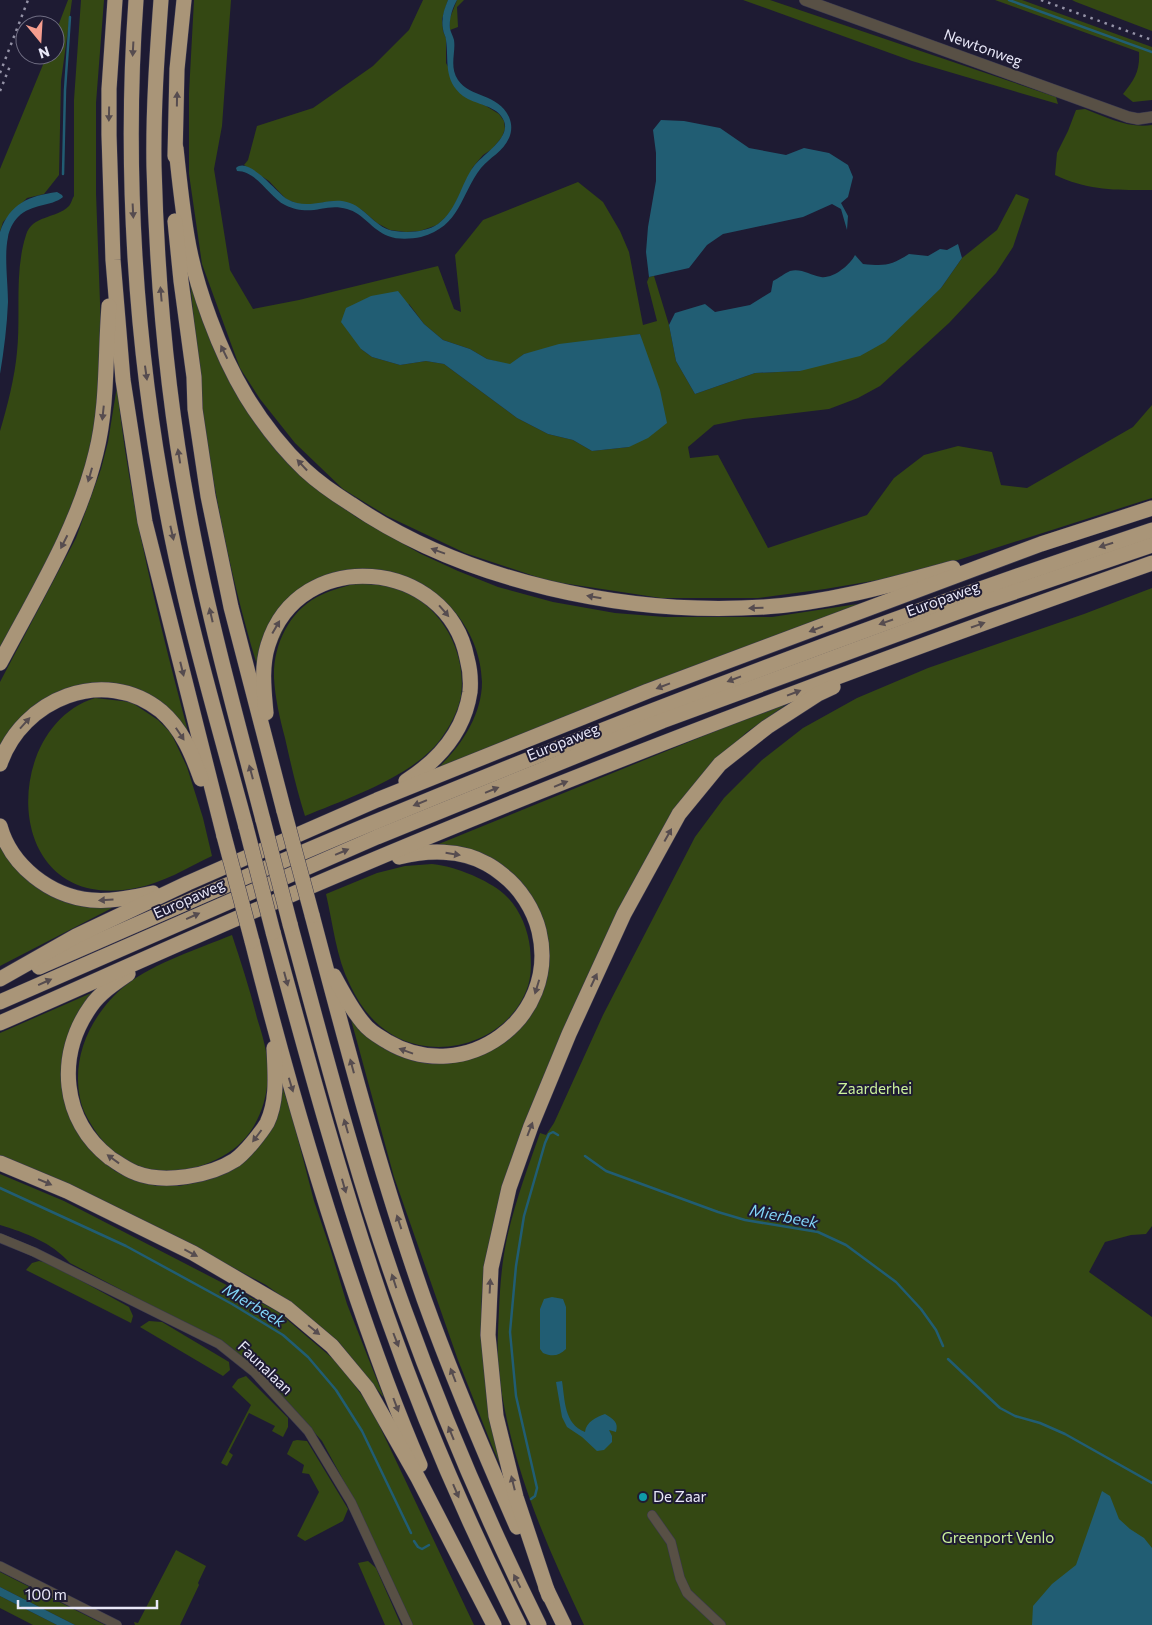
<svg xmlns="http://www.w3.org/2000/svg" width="1152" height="1625" viewBox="0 0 1152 1625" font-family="Commissioner,sans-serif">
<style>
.green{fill:#344813;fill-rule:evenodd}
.water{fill:#215d73}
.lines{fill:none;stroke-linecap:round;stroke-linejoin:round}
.stream{stroke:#215d73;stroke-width:2.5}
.minor-casing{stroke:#3a384f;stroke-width:10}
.tertiary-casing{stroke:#3a384f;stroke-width:12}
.motorway-casing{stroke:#3a384f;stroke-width:16}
.minor{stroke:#585045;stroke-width:9}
.tertiary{stroke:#585045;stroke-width:11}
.motorway{stroke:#a99578;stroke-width:15}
.rail{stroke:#9593a7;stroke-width:2.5;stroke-dasharray:2.5 5;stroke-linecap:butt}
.motorway-bridge-casing{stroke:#3a384f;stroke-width:16;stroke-linecap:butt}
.motorway-bridge{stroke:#a99578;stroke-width:15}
.oneway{fill:#564c4f}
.culture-dot{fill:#0f9aa8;stroke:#1e1b33;stroke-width:2}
.labels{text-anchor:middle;stroke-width:4;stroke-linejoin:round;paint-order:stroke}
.street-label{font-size:15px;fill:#e8e7f8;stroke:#1e1b33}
.park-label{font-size:15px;fill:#cbf19b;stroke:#1e1b33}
.poi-label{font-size:15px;fill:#e8e7f8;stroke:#1e1b33;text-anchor:start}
.water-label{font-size:16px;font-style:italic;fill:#80d4f6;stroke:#1e1b33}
</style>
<rect width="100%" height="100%" fill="#1e1b33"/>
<!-- green -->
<g class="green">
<path d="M68,0H72L61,81L59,175L44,194L27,198L3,222L0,232V169L47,55H55V34Z"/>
<path d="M81,0H104L96,103V193L102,357L99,403L88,457L72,508L47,561L0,648V431C7,408 15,376 17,352C21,314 14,272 26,235C32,215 56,219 69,206C71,204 72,199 74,196V100Z"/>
<path d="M194,0H231L222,126L214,169L230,270L253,309L299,300L438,266L454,309L461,312L455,255L483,220L578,182L603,202L620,231L629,252L643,325L657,321L647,282L649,277L654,276L669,325L676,361L695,394L755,373L800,371L941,288L962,258L997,230L1016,194L1029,199L1013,247L996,273L949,323L880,386L858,398L829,409L744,419L714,425L688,447L690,458L718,455L768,548L867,515L894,478L924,455L958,446L992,452L1001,485L1027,488L1133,427L1152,405V498L958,560L896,577L825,589L758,598H661L549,581L465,553L387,516L343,489L295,443L260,399L240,368L230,341L202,264L189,174V93ZM409,304L424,324L443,340L470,349L487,359L510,365L524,354L640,334L644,349L629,447L592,451L573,440L548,434L517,418L444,364L426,361L400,365L372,357L361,349Z"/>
<path d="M423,0H448L442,19L443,31L446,38V63L464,96L486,106L499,114L504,121L505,129L502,137L492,149L483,155L473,167L453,208L446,217L437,225L420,231L406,232L390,230L377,223L362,210L333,201L311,205L298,204L286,199L269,181L244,165L248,160L257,126L313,108L373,66L409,30Z"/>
<path d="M457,0H464L457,7L458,27L450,30V18Z"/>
<path d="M743,0H770L1056,97L1058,104L912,61Z"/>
<path d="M995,0H1022L1152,47V100L1133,102L1123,94C1135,79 1140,71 1139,52Z"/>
<path d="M1072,0H1152V31L1076,2Z"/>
<path d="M1085,109C1105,117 1130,129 1152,125V190C1116,190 1089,191 1055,175L1057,153L1068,131L1076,110Z"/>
<path d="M188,267L218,350L327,495L356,517L421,554L458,571L498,587L553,602L615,613L665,617H772L864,603L438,768C461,746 482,715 482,682C481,633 445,587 398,576C390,575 379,579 371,580C348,584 324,589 300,593L261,678C233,589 212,488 201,396C196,353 194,310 188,267Z"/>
<path d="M117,386C129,507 160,625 191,743L161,706L75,689L0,749V682L76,538L101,469L108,442Z"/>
<path d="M353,584C368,584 383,584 398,589C441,604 467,652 461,696C458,712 449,728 440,740C412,777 346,799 305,816C297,791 291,765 285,738C280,719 275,698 274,678C273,646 288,613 317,597C328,591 340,588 353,584Z"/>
<path d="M1152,588V1226L1146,1234L1131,1235L1105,1242L1089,1272L1152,1317V1625H584C546,1544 513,1471 500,1382C496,1358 498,1333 499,1310C500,1286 502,1261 507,1238C515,1202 528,1167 540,1133L546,1135L554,1123L603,1015L695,837L724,798L762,760L803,728L857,698L928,668L1084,614Z"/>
<path d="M95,698L131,702L158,720L171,733L187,767L203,818L212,856C187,868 163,883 136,888C0,915 0,727 95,698Z"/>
<path d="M794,699L747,732L718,759L657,839L493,1235L482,1291L481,1314L483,1342L511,1490L492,1446L458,1360L394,1177L347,1005L421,1058L508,1036L549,957L548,938L542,916L531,897L500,867L424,850Z"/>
<path d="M0,844L4,851L91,905L112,908L0,966Z"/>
<path d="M432,864C448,866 457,869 472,875C483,880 495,886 504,894C519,907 528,929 530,948C531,960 532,973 528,986C513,1031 464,1054 419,1045C386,1038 364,1015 350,985C336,957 333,924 326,894L377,873L405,866Z"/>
<path d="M232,935C241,962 250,990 257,1018C263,1037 269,1057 268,1077C266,1110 252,1140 223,1156C177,1182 124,1176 94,1129C88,1119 82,1110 80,1098C71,1054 93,1012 126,985C156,962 198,949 232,935Z"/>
<path d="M105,987L68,1042L87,1145L101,1160L115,1171L133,1180L157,1186H179L194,1183L248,1153L279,1076L293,1120L314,1201L331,1251L347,1304L384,1398L338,1341L302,1311L266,1285L219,1260L0,1157V1033Z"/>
<path d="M0,1174L64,1201L277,1311L338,1363L370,1406L474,1625H413L347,1487L322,1441L265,1377L217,1340L70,1263C51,1242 26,1233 0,1225Z"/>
<path d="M39,1261L49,1263L129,1307L133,1316L131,1323L26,1270L32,1263Z"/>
<path d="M149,1321L162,1322L229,1362L230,1370L223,1376L140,1327Z"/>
<path d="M246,1376L288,1418V1427L283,1437L272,1431L275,1426L249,1413L229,1452L233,1455L227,1466L221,1463L251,1405L232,1387L238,1379Z"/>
<path d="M297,1440L307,1441L348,1509L343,1521L305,1541L297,1536L319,1492L309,1474L302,1473L304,1465L287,1454L293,1441Z"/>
<path d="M176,1550L206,1566L198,1583L199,1585L180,1625H135L134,1622L138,1623Z"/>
<path d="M368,1561L376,1568L401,1625H385L358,1563Z"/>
<path d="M0,1572L105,1625H75L0,1587Z"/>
<path d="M0,1596L57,1625H33L0,1608Z"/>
</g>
<!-- water -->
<g class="water">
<path d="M448,0H457C452,9 449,19 450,29C451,33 453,36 454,40C456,53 449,66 458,80C470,98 498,93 509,117C512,124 512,131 509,138C503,152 490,157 481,168C460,195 461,226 421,237C411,239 398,240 388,236C372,230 363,213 347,209C325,202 312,218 285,205C269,197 257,171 237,171L236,168C249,156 277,193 287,199C310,212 329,195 350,203C367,209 376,229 395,231C409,233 426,232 438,224C458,209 460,185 474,166C482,155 511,138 504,121C498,105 475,105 463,96C443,80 449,61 446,40C446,36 443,33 443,29C441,18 444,10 448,0Z"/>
<path d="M661,120L684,121L720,128L749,148L786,155L804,148L829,153L848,165L853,177L848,197L841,203L848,216L847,230L841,209L832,204L803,217L723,234L707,245L689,268L649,277L646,252L648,227L656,181V153L653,130Z"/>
<path d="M57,192L62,195L63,197C51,207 32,203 18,217C13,222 9,230 8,237C4,256 8,282 8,302C7,326 4,350 0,374V232C10,203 29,196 57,192Z"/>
<path d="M958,244L962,258L941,288L885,342L860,356L800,371L755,373L695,394L676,361L669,325L675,313L705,304L715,312L750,305L771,292L773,281C779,278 785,273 790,271C801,268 810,275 821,277C833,279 850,265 855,255L863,264C885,266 890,266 909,254L928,256L940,249L947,250Z"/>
<path d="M398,291L424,324L443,340L470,349L487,359L510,364L524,354L559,344L640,334L660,390L667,423L648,438L629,447L592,451L573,440L548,434L517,418L444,364L426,361L400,365L372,357L361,349L341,322L346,308L371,296Z"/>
<path d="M552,1297L563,1299L566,1307V1349C559,1356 552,1357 543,1353L540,1349V1309L544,1299Z"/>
<path d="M562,1381C565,1400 564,1424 585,1432C586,1422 596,1417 605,1414C613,1419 619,1422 616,1432L609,1430L612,1436V1442L604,1450L597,1451L582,1437L567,1427L562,1417L556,1382Z"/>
<path d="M1102,1491L1110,1496L1119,1519L1130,1529L1144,1538L1152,1548V1625H1032L1033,1606L1052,1584L1076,1565Z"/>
<path d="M0,1587L75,1625H57L0,1596Z"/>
</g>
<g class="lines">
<!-- stream -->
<g class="stream">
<path d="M1009,0L1152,52"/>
<path d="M63,174L65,90L70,17"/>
<path d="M585,1156L606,1171L718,1212L745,1220L818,1232L846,1245L896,1282L921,1309L936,1330L943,1346"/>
<path d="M0,1188L126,1246L232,1304L283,1335L308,1357L336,1390L362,1431L411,1533"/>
<path d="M948,1359L1000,1408L1015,1416L1040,1423L1065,1434L1152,1483"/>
<path d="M531,1499L535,1496L537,1488L516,1396L510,1332L516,1266L524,1216L545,1143L549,1134L553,1132L558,1135"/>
<path d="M414,1541L418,1547L422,1549L429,1545"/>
</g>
<!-- minor casing -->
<g class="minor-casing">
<g id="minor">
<path d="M0,1238L34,1252L219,1344L254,1372L308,1431L351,1502L408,1625"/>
<path d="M652,1515L671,1542L680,1578L687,1593L721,1625"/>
<path d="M0,1566L117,1625"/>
</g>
</g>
<!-- tertiary casing -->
<g class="tertiary-casing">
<path id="tertiary" d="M805,0L1128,117L1138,119L1152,117"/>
</g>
<!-- motorway casing -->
<g class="motorway-casing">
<g id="motorway">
<path d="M115,0L109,89V135L113,260L123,380L145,522L224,836"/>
<path d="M136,0C124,167 135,347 167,512C187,619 218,723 246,827"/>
<path d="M161,0C157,55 153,111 154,167C157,281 167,395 188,507C207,613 236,716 263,820"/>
<path d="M176,148C179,177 182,206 187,236C195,286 220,353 246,396C262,422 283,449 305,470C319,483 335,494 351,504C465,582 627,616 764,607C828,603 891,585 953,568"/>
<path d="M175,156L177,69L184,0"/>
<path d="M175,221L181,281L194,377L195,409L208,496L231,607L284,811"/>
<path d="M0,663C36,595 78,528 96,453C108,405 105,355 109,306"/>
<path d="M266,713C264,690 261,667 268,645C299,545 447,558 467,658C470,669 471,681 470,692C464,732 439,760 406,781"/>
<path d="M0,764C22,699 104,665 161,711C182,729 192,754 201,779"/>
<path d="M0,826C11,866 50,896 91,900C112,902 133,897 153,893"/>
<path d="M312,915C346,1044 380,1173 424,1299C452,1377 484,1452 517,1527"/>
<path d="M290,924C325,1053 358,1183 404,1309C443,1417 488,1522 539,1625"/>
<path d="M273,932C308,1061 343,1190 387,1316C424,1422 469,1525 519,1625"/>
<path d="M252,941C280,1052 311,1161 347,1269C369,1335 392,1401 420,1465"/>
<path d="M39,967C150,919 259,870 370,824C628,717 888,618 1152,530"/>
<path d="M128,974C115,983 100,993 91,1006C56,1055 61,1120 110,1158C118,1163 127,1170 136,1173C164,1184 210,1176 235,1160C245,1153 261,1133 267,1123C278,1100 275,1073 274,1048"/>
<path d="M334,976C343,993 352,1010 364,1024C370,1032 380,1037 388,1042C465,1087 560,1019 539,931C534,910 520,888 503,875C498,871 493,867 487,864C461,849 427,850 399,857"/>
<path d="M0,979L76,936L188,883L377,800L648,691L1041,544L1152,508"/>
<path d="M0,1002L377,837L662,721L982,603L1152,545"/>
<path d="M0,1023C118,971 235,918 354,868C616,757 883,658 1152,563"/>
<path d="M0,1163L67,1191L193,1253L287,1308L332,1346L367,1388L418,1478L494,1625"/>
<path d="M546,1588L564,1625"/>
<path d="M549,1596L516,1497L496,1416L488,1335L491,1268L509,1188L531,1126L569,1034L624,914L679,814L720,764L767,727L818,694L833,687"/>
</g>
</g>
<!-- minor -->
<use href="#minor" class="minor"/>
<!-- tertiary -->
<use href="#tertiary" class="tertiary"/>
<!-- motorway -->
<use href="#motorway" class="motorway"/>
<!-- rail -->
<g class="rail">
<path d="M1041,0L1152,40"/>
<path d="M0,73L28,0"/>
<path d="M0,91L10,66"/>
</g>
<!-- motorway-bridge casing -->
<g class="motorway-bridge-casing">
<g id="motorway-bridge">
<path d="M284,811L312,915"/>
<path d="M263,820L290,924"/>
<path d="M246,827L273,932"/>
<path d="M224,836L252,941"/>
</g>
</g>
<!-- motorway-bridge -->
<use href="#motorway-bridge" class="motorway-bridge"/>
</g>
<!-- one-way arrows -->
<defs><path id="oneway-solid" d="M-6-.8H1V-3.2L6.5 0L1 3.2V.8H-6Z" transform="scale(1.25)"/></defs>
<g class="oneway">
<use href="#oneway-solid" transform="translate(133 49) rotate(93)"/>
<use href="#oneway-solid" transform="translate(177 99) rotate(-89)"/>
<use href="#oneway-solid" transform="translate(109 114) rotate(91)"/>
<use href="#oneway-solid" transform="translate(133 211) rotate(87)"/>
<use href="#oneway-solid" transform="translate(161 294) rotate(-95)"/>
<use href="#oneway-solid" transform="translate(224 352) rotate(-116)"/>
<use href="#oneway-solid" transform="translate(146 373) rotate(82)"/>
<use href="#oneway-solid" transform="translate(103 413) rotate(96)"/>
<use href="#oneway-solid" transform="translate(179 456) rotate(-99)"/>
<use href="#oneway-solid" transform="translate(302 465) rotate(-133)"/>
<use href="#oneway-solid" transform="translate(90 475) rotate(106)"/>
<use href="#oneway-solid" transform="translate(172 533) rotate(77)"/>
<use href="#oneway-solid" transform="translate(64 542) rotate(117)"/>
<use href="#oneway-solid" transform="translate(1106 545) rotate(162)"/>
<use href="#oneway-solid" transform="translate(438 551) rotate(-160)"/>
<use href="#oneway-solid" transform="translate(594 597) rotate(-170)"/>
<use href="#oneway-solid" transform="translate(756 608) rotate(178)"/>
<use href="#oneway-solid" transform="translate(444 611) rotate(49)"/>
<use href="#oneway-solid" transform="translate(211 615) rotate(-103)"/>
<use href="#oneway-solid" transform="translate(886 622) rotate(161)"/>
<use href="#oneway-solid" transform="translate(978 625) rotate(-19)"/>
<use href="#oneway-solid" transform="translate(276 627) rotate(-60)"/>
<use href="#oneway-solid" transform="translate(816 629) rotate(159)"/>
<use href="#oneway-solid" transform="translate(182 669) rotate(76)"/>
<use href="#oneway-solid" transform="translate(734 679) rotate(159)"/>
<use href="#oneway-solid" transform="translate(663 686) rotate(159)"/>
<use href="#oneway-solid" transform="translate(794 693) rotate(-21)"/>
<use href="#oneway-solid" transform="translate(25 723) rotate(-48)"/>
<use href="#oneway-solid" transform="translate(180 734) rotate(56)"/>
<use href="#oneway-solid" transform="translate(251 772) rotate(-105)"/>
<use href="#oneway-solid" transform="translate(561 784) rotate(-22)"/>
<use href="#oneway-solid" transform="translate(492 790) rotate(-22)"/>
<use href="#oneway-solid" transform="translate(420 803) rotate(158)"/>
<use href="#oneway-solid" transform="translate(668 835) rotate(-61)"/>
<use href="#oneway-solid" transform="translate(342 852) rotate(-23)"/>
<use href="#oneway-solid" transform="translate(453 854) rotate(9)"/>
<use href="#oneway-solid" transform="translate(106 900) rotate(177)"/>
<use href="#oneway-solid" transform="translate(193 916) rotate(-24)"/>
<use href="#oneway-solid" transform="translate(286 979) rotate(75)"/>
<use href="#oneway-solid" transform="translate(594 980) rotate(-65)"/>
<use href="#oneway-solid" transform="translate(45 982) rotate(-24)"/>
<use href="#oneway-solid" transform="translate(537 987) rotate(107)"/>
<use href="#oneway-solid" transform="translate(406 1051) rotate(-160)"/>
<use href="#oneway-solid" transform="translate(352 1066) rotate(-105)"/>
<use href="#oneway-solid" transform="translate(291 1085) rotate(73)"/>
<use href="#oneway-solid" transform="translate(346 1126) rotate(-106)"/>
<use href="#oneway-solid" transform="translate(530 1129) rotate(-69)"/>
<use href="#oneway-solid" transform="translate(257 1136) rotate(127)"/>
<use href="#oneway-solid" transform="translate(113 1159) rotate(-144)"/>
<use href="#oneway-solid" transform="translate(45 1182) rotate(23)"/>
<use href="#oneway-solid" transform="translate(344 1186) rotate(74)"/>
<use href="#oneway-solid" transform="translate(399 1222) rotate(-108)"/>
<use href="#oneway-solid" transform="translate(191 1253) rotate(28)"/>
<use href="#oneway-solid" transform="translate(394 1281) rotate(-108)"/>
<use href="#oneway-solid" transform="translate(490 1286) rotate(-87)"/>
<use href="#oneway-solid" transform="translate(314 1330) rotate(39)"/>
<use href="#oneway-solid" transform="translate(396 1340) rotate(69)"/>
<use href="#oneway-solid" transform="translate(453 1375) rotate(-111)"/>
<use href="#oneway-solid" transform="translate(396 1405) rotate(69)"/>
<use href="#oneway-solid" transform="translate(451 1433) rotate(-112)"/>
<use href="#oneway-solid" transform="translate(513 1483) rotate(-104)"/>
<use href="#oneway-solid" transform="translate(456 1491) rotate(67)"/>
<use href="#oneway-solid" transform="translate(517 1581) rotate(-117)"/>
</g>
<!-- markers -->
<circle class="culture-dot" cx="643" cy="1497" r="5"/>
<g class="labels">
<!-- street labels -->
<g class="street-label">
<text transform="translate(983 48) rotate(20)" y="5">Newtonweg</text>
<text transform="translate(943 599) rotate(-20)" y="5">Europaweg</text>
<text transform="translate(563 742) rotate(-22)" y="5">Europaweg</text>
<text transform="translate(189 899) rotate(-24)" y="5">Europaweg</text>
<text transform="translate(265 1368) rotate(44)" y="5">Faunalaan</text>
</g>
<!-- park labels -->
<g class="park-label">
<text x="875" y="1094">Zaarderhei</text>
<text x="998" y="1543">Greenport Venlo</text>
</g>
<!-- poi labels -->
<g class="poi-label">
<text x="653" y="1502">De Zaar</text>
</g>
<!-- water labels -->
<g class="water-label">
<text transform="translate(784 1216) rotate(11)" y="6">Mierbeek</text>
<text transform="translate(254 1305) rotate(31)" y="6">Mierbeek</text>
</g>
</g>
<!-- north arrow -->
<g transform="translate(40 40) rotate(162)"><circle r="24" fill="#1e1b33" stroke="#6f6d82"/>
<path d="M0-4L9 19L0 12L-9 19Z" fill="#f59d8e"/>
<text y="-8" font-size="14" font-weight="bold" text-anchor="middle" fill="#e8e7f8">N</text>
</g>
<!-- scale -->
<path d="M18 1600v8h139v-8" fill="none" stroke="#e8e7f8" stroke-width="2.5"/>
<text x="25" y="1600" font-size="15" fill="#e8e7f8" stroke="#1e1b33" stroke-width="4" paint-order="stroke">100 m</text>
</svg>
